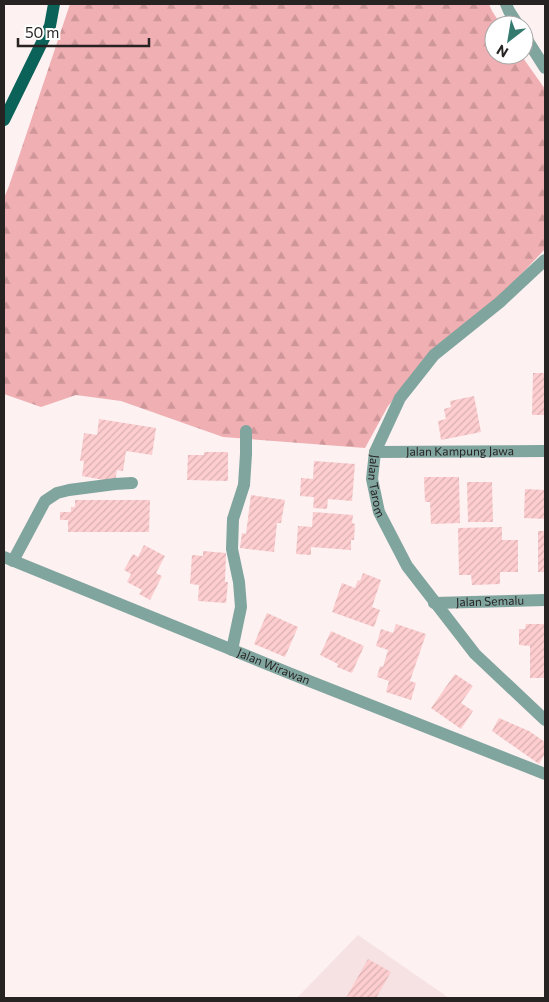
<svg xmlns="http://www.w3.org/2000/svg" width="549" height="1002" viewBox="0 0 549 1002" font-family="Commissioner,sans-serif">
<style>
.built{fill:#f7e2e3}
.forest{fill:url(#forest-firs)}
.building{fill:url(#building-hatch)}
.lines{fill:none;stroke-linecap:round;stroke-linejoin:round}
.minor{stroke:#80a59e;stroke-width:12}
.major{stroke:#0a6258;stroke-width:12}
.labels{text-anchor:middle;stroke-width:4;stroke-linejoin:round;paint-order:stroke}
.street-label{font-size:12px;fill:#272323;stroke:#fff}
</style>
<defs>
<pattern id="forest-firs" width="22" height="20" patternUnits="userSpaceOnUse" patternTransform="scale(1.25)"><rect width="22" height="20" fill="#f0afb2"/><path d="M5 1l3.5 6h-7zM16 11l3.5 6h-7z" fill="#ce9699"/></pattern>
<pattern id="building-hatch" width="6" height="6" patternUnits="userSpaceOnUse" patternTransform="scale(1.25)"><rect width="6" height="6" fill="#fdcdcf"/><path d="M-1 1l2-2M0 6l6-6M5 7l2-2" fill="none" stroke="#d9b0b1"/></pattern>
</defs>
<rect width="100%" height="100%" fill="#fdf1f1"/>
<!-- built -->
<path class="built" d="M358,935L449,998H297Z"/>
<!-- forest -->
<path class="forest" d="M70,4H489L492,11L501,25H494V55H521L545,89V249L496,301L435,348L388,406L365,448L223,437L121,401L76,395L41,407L4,394V198L9,186Z"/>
<!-- building -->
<g class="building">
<path d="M533,373H545V415H532Z"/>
<path d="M474,396L481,432L441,440L438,421L446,419L444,409L451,407L450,401Z"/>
<path d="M99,419L156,428L152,455L126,451L123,471L117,470L115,482L82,476L84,461H80L84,433L97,435Z"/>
<path d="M204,452H228V481L187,480L188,455H204Z"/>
<path d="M314,461L355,464L352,501L328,499L327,509L313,508L314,497L300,496L301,478L313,479Z"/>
<path d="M424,477H459L460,523L431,524L430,502H425Z"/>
<path d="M467,482H492L493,522H468Z"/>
<path d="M525,489L545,490V519L524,518Z"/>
<path d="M251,495L285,500L281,523H277L274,552L240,548L242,533L246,534Z"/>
<path d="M75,500H150L149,532H68V520H60V512H71V507H75Z"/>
<path d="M313,512L353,515L352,523L355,524L354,540H351V550L311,547V555L296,554L298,526L312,527Z"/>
<path d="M502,527V540H518V572H500V584L472,585L471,575H459L458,528Z"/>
<rect x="538" y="531" width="7" height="41"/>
<path d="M144,545L165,556L156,573L162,576L150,600L139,594L142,590L127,582L131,574L124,570L133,554L138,557Z"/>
<path d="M203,551L226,553L225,582H228L226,603L198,601L199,585L190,584L192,555L203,556Z"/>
<path d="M363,573L381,580L372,607L380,610L374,627L332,612L342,583L355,588L358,580L360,581Z"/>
<path d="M267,613L298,627L285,657L254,644Z"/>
<path d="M396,624L426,634L410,681L416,683L411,700L386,692L389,681L377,677L380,666L383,667L388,650L376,646L381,629L393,633Z"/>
<path d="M526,624H545V678H530V646L519,645V629H525Z"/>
<path d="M331,631L364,646L352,673L337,667L338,664L320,655Z"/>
<path d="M455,674L473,686L461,703L473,711L461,729L431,708Z"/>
<path d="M499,718L529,731L545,742V754L539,764L492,731Z"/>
<path d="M368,959L391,972L376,998H346Z"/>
</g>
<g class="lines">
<!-- minor -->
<g class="minor">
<path d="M506,4L509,11L518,25"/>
<path d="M524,35L545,68"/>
<path id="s1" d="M545,260L500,302L434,355L400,398L375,452L372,479L379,512L407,566L475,654L545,720"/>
<path id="s2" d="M375,452L545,451"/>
<path id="s3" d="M4,557L289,673L545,774"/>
<path d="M13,561L45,501L57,493L69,490L115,484L132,483"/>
<path id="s4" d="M434,603L545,600"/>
<path d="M232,650L241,607L239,582L232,549L233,519L244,485L246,454V431"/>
</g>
<!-- major -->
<path class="major" d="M4,120L50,26L54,4"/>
</g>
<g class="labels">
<!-- street labels -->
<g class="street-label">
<text dy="4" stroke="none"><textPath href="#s2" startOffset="85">Jalan Kampung Jawa</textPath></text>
<text dy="4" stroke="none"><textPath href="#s1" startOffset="295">Jalan Tarom</textPath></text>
<text dy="4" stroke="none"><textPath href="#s4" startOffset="56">Jalan Semalu</textPath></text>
<text dy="4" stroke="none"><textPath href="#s3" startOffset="291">Jalan Wirawan</textPath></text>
</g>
</g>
<!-- border -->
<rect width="549" height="1002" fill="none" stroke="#272323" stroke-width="10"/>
<!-- north arrow -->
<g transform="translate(509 40) rotate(211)"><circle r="24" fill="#ffffff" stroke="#a9a7a7"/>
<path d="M0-4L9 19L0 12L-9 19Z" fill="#347a6f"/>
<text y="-8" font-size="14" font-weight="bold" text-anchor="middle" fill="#272323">N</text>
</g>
<!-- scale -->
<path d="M18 38v8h131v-8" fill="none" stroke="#272323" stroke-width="2.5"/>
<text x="25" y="38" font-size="15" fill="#272323" stroke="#ffffff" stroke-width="4" paint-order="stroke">50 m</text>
</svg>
